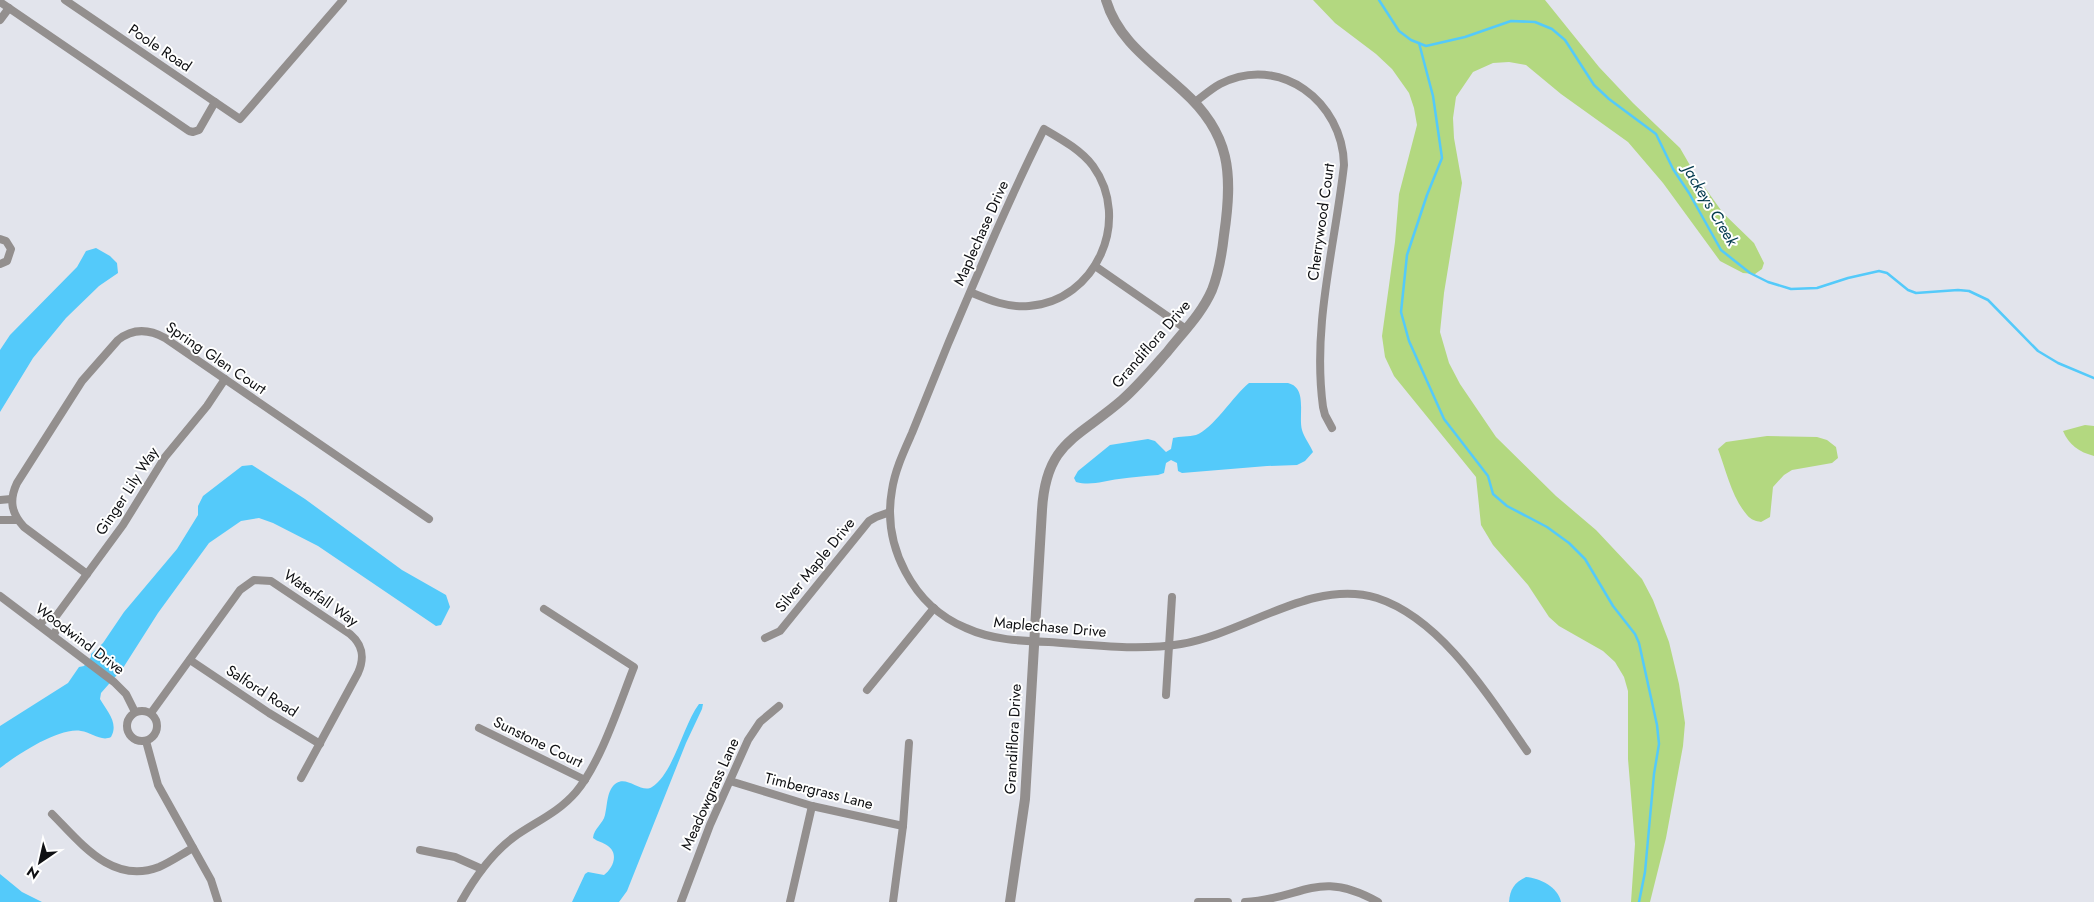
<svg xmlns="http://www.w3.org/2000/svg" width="2094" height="902" viewBox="0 0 2094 902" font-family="Jost,sans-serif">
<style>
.green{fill:#b3d880}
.water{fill:#54cafa}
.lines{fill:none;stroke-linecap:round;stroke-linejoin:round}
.stream{stroke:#54cafa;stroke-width:2.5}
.minor{stroke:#938f8e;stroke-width:8}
.tertiary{stroke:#938f8e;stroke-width:10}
.labels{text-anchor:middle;stroke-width:4;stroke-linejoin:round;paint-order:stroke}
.street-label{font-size:15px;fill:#0f1013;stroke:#fff}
.water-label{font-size:16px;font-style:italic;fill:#02394d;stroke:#fff}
</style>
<rect width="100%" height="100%" fill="#e2e4ec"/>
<!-- green -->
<g class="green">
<path d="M1313,0H1545L1599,67L1633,103L1680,148L1695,174L1723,213L1754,243L1764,263L1762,269L1755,274L1743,273L1720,261L1663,183L1628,142L1561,94L1526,65L1509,62L1493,63L1473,72L1456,97L1453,118L1454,138L1462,183L1444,293L1440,332L1449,363L1460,384L1496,437L1556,496L1596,530L1642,579L1653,600L1669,642L1679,684L1685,723L1683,746L1666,838L1650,902H1631L1635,844L1628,759V691L1624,677L1615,662L1603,651L1559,626L1549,617L1528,585L1493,545L1481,525L1476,477L1394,376L1385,357L1382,336L1395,242L1399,194L1417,125L1414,108L1409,93L1392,69L1376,54L1335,23Z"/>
<path d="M2085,425L2094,426V456C2079,452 2069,445 2063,431Z"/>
<path d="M1767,436L1817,437L1827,440L1836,447L1838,458L1832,463L1792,470L1784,475L1773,487L1770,517L1761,522C1756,521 1751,520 1747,515C1732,498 1726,470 1718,449L1726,442Z"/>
</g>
<!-- water -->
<g class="water">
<path d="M96,248L110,256L117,263L118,273L99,286L66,318L33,358L0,412V350L10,335L77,267L86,251Z"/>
<path d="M1249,383H1288C1308,388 1298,415 1302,430C1304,437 1310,445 1313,452L1305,461L1297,465L1267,466L1182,473L1178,471L1177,463L1171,460L1166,463L1164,473L1158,475C1145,476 1132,477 1119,479C1104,481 1091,486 1076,482L1074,478L1078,471L1110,445L1148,439L1155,441L1166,452L1171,449L1173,438C1180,436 1189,437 1196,435C1212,430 1234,395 1249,383Z"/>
<path d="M252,465L305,499L402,570L446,595L450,607L441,625L436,626L318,546L273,523L259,518L241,521L209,543L158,613L123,668L101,693L100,699C107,711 119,723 111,737C101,742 91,732 81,731C59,727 17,755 0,768V726L68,683L79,667L84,666L91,657V654L103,643L124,612L177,549L198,515V506L203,496L242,466Z"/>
<path d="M699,704H703L702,709L686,743L627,891L619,902H572L585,874L588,872L604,875C613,868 619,854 608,846C603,842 598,842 593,838C594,828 603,824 605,815C607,806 607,796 611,789C623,769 640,795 652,787C674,773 683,725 699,704Z"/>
<path d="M0,874L22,892L42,902H0Z"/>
<path d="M1526,877C1540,878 1558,887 1561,902H1509C1510,889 1514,883 1526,877Z"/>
</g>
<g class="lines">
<!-- stream -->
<g class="stream">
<path d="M1379,0L1399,31L1411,40L1426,46L1465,37L1511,21L1535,22L1552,29L1565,40L1594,85L1609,99L1656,134L1673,169L1689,193L1721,250L1750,273L1768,282L1791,289L1817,288L1848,278L1879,271L1887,273L1908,290L1916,293L1958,290L1969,291L1988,300L2038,351L2058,363L2094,378"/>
<path d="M1419,43L1433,96L1442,158L1427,195L1407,255L1401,312L1409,341L1444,419L1488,476L1493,494L1507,506L1547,527L1569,543L1585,559L1613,606L1635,634L1639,643L1657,725L1659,744L1654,774L1645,872L1639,902"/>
</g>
<!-- minor -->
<g class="minor">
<path d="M65,0L240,119L343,0"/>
<path d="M0,2L189,131L193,132L199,130L215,102"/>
<path d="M0,20L9,8"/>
<path d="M1195,102C1203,96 1211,89 1220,84C1280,53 1343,102 1344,165C1335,246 1312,325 1323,407L1325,415L1332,428"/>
<path d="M0,239L6,241L11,249L7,261L0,264"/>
<path d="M1095,266L1186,329"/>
<path d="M970,292C989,300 1008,308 1029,306C1096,301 1132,220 1093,166C1081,150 1061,139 1044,129C1009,199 979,271 948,344C936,374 924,403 912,433C904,451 895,470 892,490C882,546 913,606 966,628C992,640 1021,641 1049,642C1092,645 1138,651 1181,644C1246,633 1312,578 1377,598C1442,619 1490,698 1527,751"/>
<path d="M0,500L11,499"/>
<path d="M0,520H17"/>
<path d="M87,574L24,527C11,513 9,500 17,483L82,381L118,340C133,328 149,329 165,338L429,519"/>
<path d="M0,596L114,682L126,694L135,712"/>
<path d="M54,619L123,525L165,457L207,406L225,379"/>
<path d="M39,625L46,618L54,619L58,627L53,636"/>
<path d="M765,638L780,631L869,521L876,517L890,512"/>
<path d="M190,660L269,713L320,744"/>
<path d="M867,690L934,608"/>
<path d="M1166,695L1172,597"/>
<circle cx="142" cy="726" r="15"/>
<path d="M151,713L240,590L254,580L271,581L350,634C363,645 365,657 358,673L301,778"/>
<path d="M479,728L585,780"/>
<path d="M146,741L158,785L211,880L218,902"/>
<path d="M730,781L812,806L903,826"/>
<path d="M52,814C81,843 112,885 159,867C171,862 182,854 193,848"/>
<path d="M420,850L455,857L482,869"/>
<path d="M461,902C475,877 491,854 514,837C535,822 558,813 576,792C601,762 619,705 634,667L544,609"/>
<path d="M681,902L710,825L748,740L760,722L779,706"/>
<path d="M790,902L812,806"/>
<path d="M893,902L903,826L909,743"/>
<path d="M1198,902H1228"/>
<path d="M1245,902C1303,899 1318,868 1378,902"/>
</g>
<!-- tertiary -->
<path class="tertiary" d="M1010,902L1025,799L1042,510C1046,442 1077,439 1122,400C1139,385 1153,368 1168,351C1184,331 1202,313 1212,290C1219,272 1222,253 1224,235C1233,174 1231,134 1183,91C1153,63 1118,41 1106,0"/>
</g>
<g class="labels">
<!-- street labels -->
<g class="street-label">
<text transform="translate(160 48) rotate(34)" y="5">Poole Road</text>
<text transform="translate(1321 222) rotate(-82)" y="5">Cherrywood Court</text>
<text transform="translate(981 233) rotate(-66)" y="5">Maplechase Drive</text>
<text transform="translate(1151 344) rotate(-49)" y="5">Grandiflora Drive</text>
<text transform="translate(216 358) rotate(34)" y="5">Spring Glen Court</text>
<text transform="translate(127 491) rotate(-57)" y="5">Ginger Lily Way</text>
<text transform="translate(815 565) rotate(-51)" y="5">Silver Maple Drive</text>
<text transform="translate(321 598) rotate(35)" y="5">Waterfall Way</text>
<text transform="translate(1050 627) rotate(5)" y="5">Maplechase Drive</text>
<text transform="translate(80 639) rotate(37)" y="5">Woodwind Drive</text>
<text transform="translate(262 691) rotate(33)" y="5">Salford Road</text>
<text transform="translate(1013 739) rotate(-87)" y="5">Grandiflora Drive</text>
<text transform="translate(538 742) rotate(26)" y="5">Sunstone Court</text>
<text transform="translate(819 791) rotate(14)" y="5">Timbergrass Lane</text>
<text transform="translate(710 794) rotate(-66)" y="5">Meadowgrass Lane</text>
</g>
<!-- water labels -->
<g class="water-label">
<text transform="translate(1711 205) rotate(59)" y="6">Jackeys Creek</text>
</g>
</g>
<!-- north arrow -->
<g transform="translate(40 862) rotate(214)" stroke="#ffffff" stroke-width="4" paint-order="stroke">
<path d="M0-4L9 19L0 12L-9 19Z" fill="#0f1013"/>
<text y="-8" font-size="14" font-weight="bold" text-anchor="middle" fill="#0f1013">N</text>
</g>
</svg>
